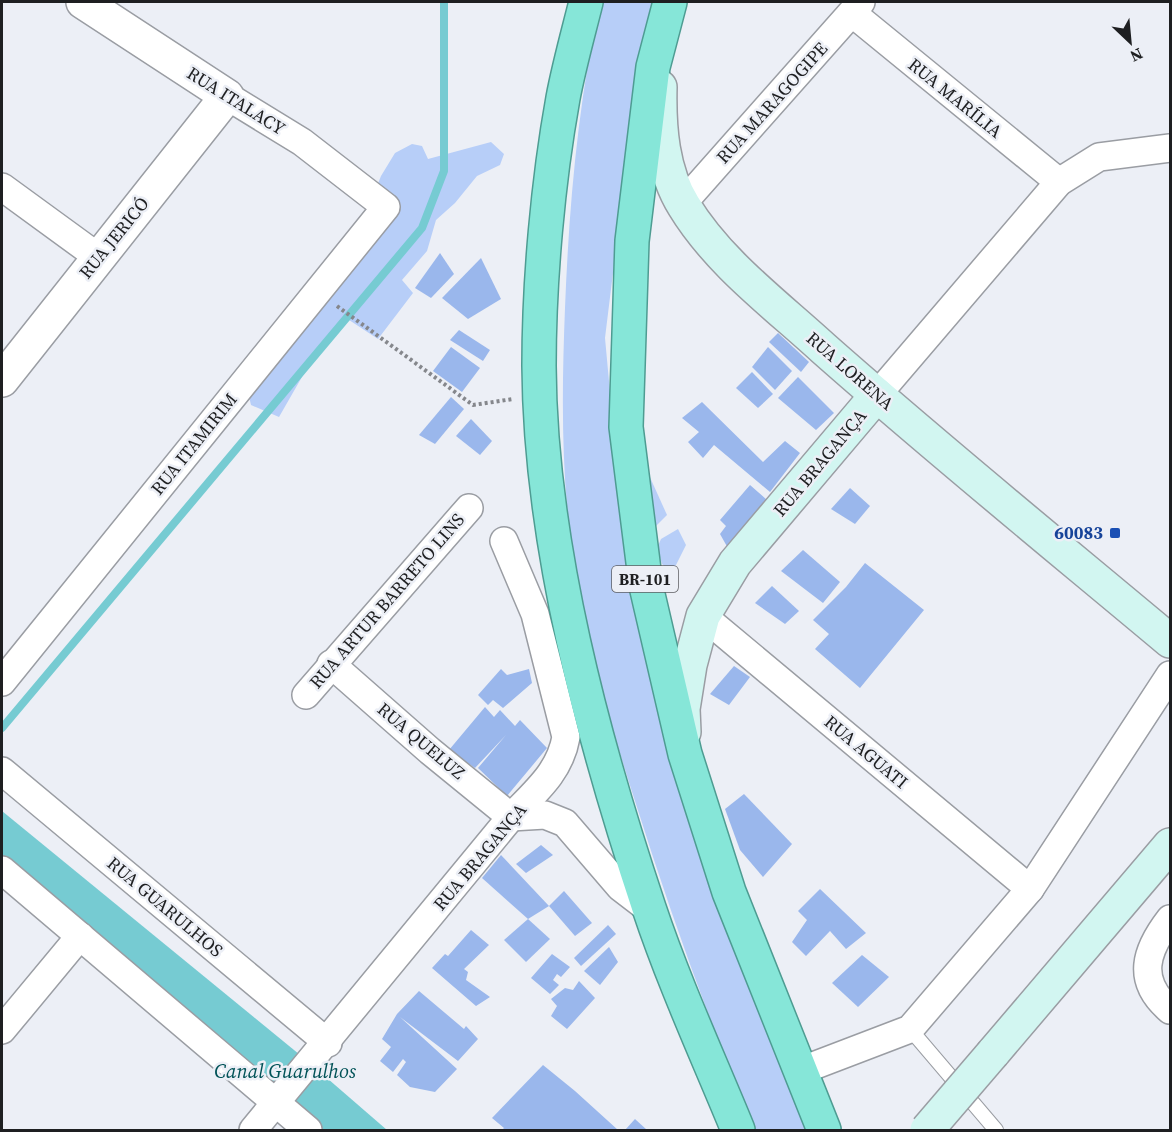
<svg xmlns="http://www.w3.org/2000/svg" width="1172" height="1132" viewBox="0 0 1172 1132" font-family="'Source Serif 4',serif">
<style>
.green{fill:#b7cef8}
.water{fill:#76cbd2}
.lines{fill:none;stroke-linecap:round;stroke-linejoin:round}
.stream{stroke:#76cbd2;stroke-width:8}
.building{fill:#9ab7ec}
.service-casing{stroke:#9a9da3;stroke-width:16}
.minor-casing{stroke:#9a9da3;stroke-width:30}
.tertiary-casing{stroke:#9a9da3;stroke-width:36}
.secondary-casing{stroke:#9a9da3;stroke-width:36}
.trunk-casing{stroke:#4e9c92;stroke-width:36}
.path{stroke:#85878c;stroke-width:4;stroke-dasharray:3 3;stroke-linecap:butt}
.service{stroke:#fff;stroke-width:14}
.minor{stroke:#fff;stroke-width:27}
.tertiary{stroke:#fff;stroke-width:33}
.secondary{stroke:#d2f6f1;stroke-width:33}
.trunk{stroke:#86e6d8;stroke-width:33}
.secondary-bridge-casing{stroke:#9a9da3;stroke-width:36;stroke-linecap:butt}
.secondary-bridge{stroke:#d2f6f1;stroke-width:33}
.transit-dot{fill:#1a4fb4;stroke:#eceff6;stroke-width:2}
.labels{text-anchor:middle;stroke-width:5;stroke-linejoin:round;paint-order:stroke}
.shield{fill:#eceff6;stroke:#5c5d61;stroke-width:1.5}
.shield-label{font-size:16px;font-weight:bold;fill:#1e1f21}
.street-label{font-size:18px;fill:#1e1f21;stroke:#eceff6}
.transit-label{font-size:18px;font-weight:bold;fill:#164399;stroke:#eceff6;text-anchor:end}
.water-label{font-size:20px;font-style:italic;fill:#015257;stroke:#eceff6}
</style>
<rect width="100%" height="100%" fill="#eceff6"/>
<!-- green -->
<g class="green">
<path d="M600,2H658L627,159L605,338L618,479L724,900L806,1130H753C710,1022 670,913 635,801C608,718 581,622 570,535C561,460 562,384 565,308C569,206 578,102 600,2Z"/>
<path d="M491,142L504,154L500,165L477,176L455,203L436,220L427,251L402,280L413,293L378,339L346,318L318,349L279,417L251,405L244,375L339,280L381,176L395,153L412,144L422,146L428,159Z"/>
<path d="M644,464L667,515L646,536Z"/>
<path d="M678,529L686,545L672,573L662,564L657,548L661,539Z"/>
</g>
<!-- water -->
<path class="water" d="M2,811L305,1059L387,1130H324L2,864Z"/>
<g class="lines">
<!-- stream -->
<path class="stream" d="M2,728L422,228L444,171V2"/>
</g>
<!-- building -->
<g class="building">
<path d="M440,253L454,274L431,298L415,288Z"/>
<path d="M481,258L501,299L468,319L442,298Z"/>
<path d="M459,330L490,350L483,361L450,340Z"/>
<path d="M778,333L809,362L801,372L769,342Z"/>
<path d="M451,347L480,368L462,392L433,371Z"/>
<path d="M768,347L792,371L775,390L752,367Z"/>
<path d="M752,372L773,394L758,408L736,388Z"/>
<path d="M798,377L834,413L816,430L778,398Z"/>
<path d="M451,397L464,409L435,444L419,435Z"/>
<path d="M702,402L763,462L785,441L800,453L770,492L714,445L703,458L688,442L699,432L682,418Z"/>
<path d="M471,419L492,441L480,455L456,436Z"/>
<path d="M750,485L767,500L729,550L720,534L726,526L720,520Z"/>
<path d="M850,488L870,506L855,524L831,509Z"/>
<path d="M803,550L840,582L823,603L781,571Z"/>
<path d="M865,563L924,610L860,688L815,649L829,634L813,620L846,587Z"/>
<path d="M772,586L799,611L785,624L755,603Z"/>
<path d="M734,666L750,677L729,705L710,694Z"/>
<path d="M501,669L507,675L529,669L532,683L503,708L493,700L488,705L478,695Z"/>
<path d="M485,707L494,717L500,710L515,726L520,720L547,748L507,796L478,768L506,735L475,768L449,750Z"/>
<path d="M744,794L792,844L763,877L740,850L725,809Z"/>
<path d="M541,845L553,855L526,873L516,864Z"/>
<path d="M501,855L549,906L528,919L482,878Z"/>
<path d="M820,889L866,933L846,949L830,931L806,956L792,942L807,920L798,911Z"/>
<path d="M564,891L592,923L575,936L549,906Z"/>
<path d="M528,919L550,939L526,962L504,940Z"/>
<path d="M608,925L616,934L581,966L574,958Z"/>
<path d="M471,930L489,945L464,969L468,972L466,980L490,997L476,1006L432,968L445,954L448,956Z"/>
<path d="M609,947L618,962L600,985L584,971Z"/>
<path d="M552,954L570,967L561,977L557,974L553,980L559,985L550,994L531,978Z"/>
<path d="M862,955L889,977L858,1007L832,983Z"/>
<path d="M579,981L595,998L567,1029L551,1016L557,1006L551,999L565,988L573,990Z"/>
<path d="M419,991L464,1029L466,1026L478,1039L458,1061L400,1017L457,1069L435,1092L410,1087L397,1075L406,1062L403,1059L393,1072L380,1061L391,1047L382,1039L397,1014Z"/>
<path d="M543,1065L575,1091L618,1130H502L504,1128L492,1118Z"/>
<path d="M635,1119L647,1130H625Z"/>
</g>
<g class="lines">
<!-- service casing -->
<g class="service-casing">
<path id="service" d="M910,1029L996,1130"/>
</g>
<!-- minor casing -->
<g class="minor-casing">
<g id="minor">
<path d="M852,13L1059,182"/>
<path d="M2,187L98,257"/>
<path d="M682,204L861,2"/>
<path d="M877,395L1059,182L1099,157L1170,148"/>
<path d="M703,616L1030,889"/>
<path d="M331,664L430,751L511,817"/>
<path d="M2,682L386,207L302,142L227,96"/>
<path d="M306,695L469,508"/>
<path d="M2,771L328,1043"/>
<path d="M511,817L545,815L565,823L620,887L650,910"/>
<path d="M2,870L308,1130"/>
<path d="M1170,919C1146,950 1135,980 1170,1010"/>
<path d="M2,1030L80,936"/>
<path d="M800,1071L910,1029L1030,889L1170,675"/>
<path d="M253,1130L511,817C535,792 560,772 566,737L535,614L504,541"/>
</g>
</g>
<!-- tertiary casing -->
<g class="tertiary-casing">
<path id="tertiary" d="M2,380L227,96L83,2"/>
</g>
<!-- secondary casing -->
<g class="secondary-casing">
<g id="secondary">
<path d="M660,87C659,127 662,171 684,206C718,262 775,304 823,348C936,448 1054,544 1170,641"/>
<path d="M684,732L683,709L690,665L703,616L735,563L877,395"/>
<path d="M993,1053L1170,845"/>
</g>
</g>
<!-- trunk casing -->
<g class="trunk-casing">
<g id="trunk">
<path d="M586,2C578,34 569,66 563,98C548,181 539,281 539,366C540,544 593,740 649,908C674,983 708,1057 738,1130"/>
<path d="M670,2L653,67L632,241L626,427L646,586L685,754L729,892L824,1130"/>
</g>
</g>
<!-- path -->
<path class="path" d="M337,306L473,405L513,399"/>
<!-- service -->
<use href="#service" class="service"/>
<!-- minor -->
<use href="#minor" class="minor"/>
<!-- tertiary -->
<use href="#tertiary" class="tertiary"/>
<!-- secondary -->
<use href="#secondary" class="secondary"/>
<!-- trunk -->
<use href="#trunk" class="trunk"/>
<!-- secondary-bridge casing -->
<g class="secondary-bridge-casing">
<path id="secondary-bridge" d="M927,1130L993,1053"/>
</g>
<!-- secondary-bridge -->
<use href="#secondary-bridge" class="secondary-bridge"/>
</g>
<!-- markers -->
<rect class="transit-dot" x="1109" y="527" width="12" height="12" rx="3"/>
<g class="labels">
<!-- shield labels -->
<rect class="shield" x="612" y="566" width="66" height="26" rx="4.5"/>
<g class="shield-label">
<text x="645" y="585">BR-101</text>
</g>
<!-- street labels -->
<g class="street-label">
<text transform="translate(955 98) rotate(39)" y="6">RUA MARÍLIA</text>
<text transform="translate(236 101) rotate(32)" y="6">RUA ITALACY</text>
<text transform="translate(772 103) rotate(-48)" y="6">RUA MARAGOGIPE</text>
<text transform="translate(114 238) rotate(-51)" y="6">RUA JERICÓ</text>
<text transform="translate(850 371) rotate(41)" y="6">RUA LORENA</text>
<text transform="translate(194 444) rotate(-51)" y="6">RUA ITAMIRIM</text>
<text transform="translate(820 463) rotate(-50)" y="6">RUA BRAGANÇA</text>
<text transform="translate(387 601) rotate(-49)" y="6">RUA ARTUR BARRETO LINS</text>
<text transform="translate(421 741) rotate(40)" y="6">RUA QUELUZ</text>
<text transform="translate(866 752) rotate(40)" y="6">RUA AGUATI</text>
<text transform="translate(480 857) rotate(-50)" y="6">RUA BRAGANÇA</text>
<text transform="translate(165 907) rotate(40)" y="6">RUA GUARULHOS</text>
</g>
<!-- transit labels -->
<g class="transit-label">
<text x="1103" y="539">60083</text>
</g>
<!-- water labels -->
<g class="water-label">
<text x="285" y="1078">Canal Guarulhos</text>
</g>
</g>
<!-- border -->
<rect width="1172" height="1132" fill="none" stroke="#1e1f21" stroke-width="6"/>
<!-- north arrow -->
<g transform="translate(1130 42) rotate(154)" stroke="#eceff6" stroke-width="4.5" paint-order="stroke">
<path d="M0-4.5L10 22L0 15L-10 22Z" fill="#1e1f21"/>
<text y="-9" font-size="16" font-weight="bold" text-anchor="middle" fill="#1e1f21">N</text>
</g>
</svg>
